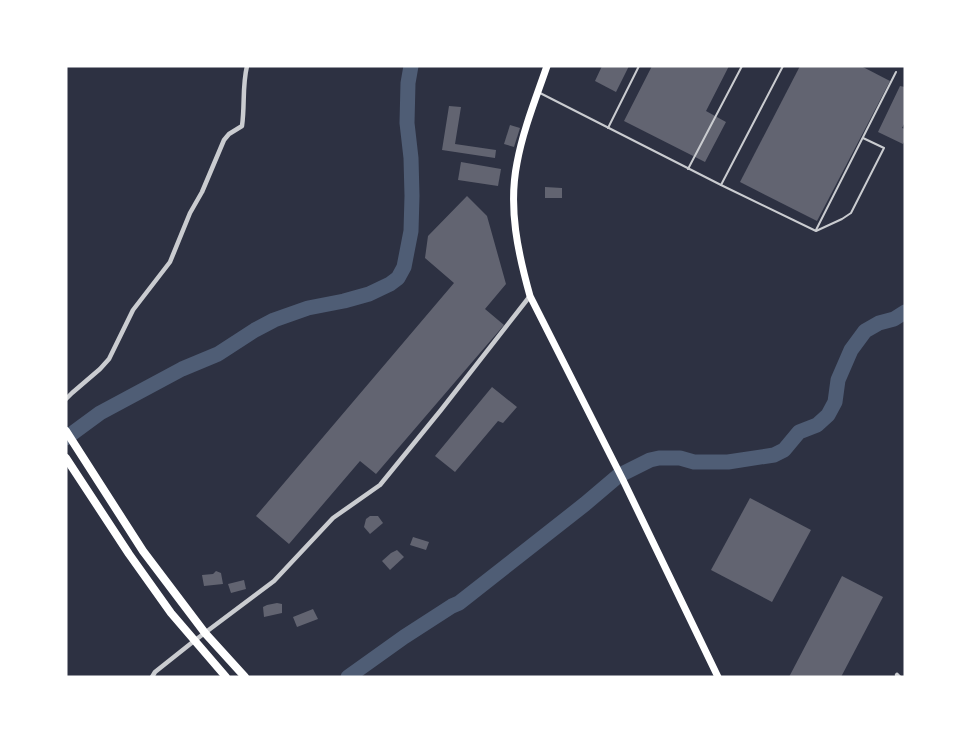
<svg xmlns="http://www.w3.org/2000/svg" width="971" height="743" viewBox="0 0 971 743" font-family="'Alegreya Sans',sans-serif">
<style>
.lines{fill:none;stroke-linecap:round;stroke-linejoin:round}
.river{stroke:#4f5d75;stroke-width:15}
.building{fill:#626471}
.service{stroke:#caccd0;stroke-width:2}
.minor{stroke:#caccd0;stroke-width:4.5}
.primary{stroke:#fff;stroke-width:7}
.trunk{stroke:#fff;stroke-width:8}
</style>
<rect width="100%" height="100%" fill="#2d3142"/>
<g class="lines">
<!-- river -->
<g class="river">
<path d="M66,438L100,413L182,369L218,354L255,330L274,320L308,308L344,301L369,294L390,284L398,278L404,267L411,231L412,196L411,158L407,123L408,83L411,66"/>
<path d="M348,677L404,637L452,606L459,603L585,504L618,476L650,460L659,458H680L694,462H728L774,455L784,450L799,432L817,425L828,415L835,402L838,380L851,350L865,331L879,323L894,319L905,312"/>
</g>
</g>
<!-- building -->
<g class="building">
<path d="M602,66H629L616,92L595,81Z"/>
<path d="M652,66H729L706,111L726,122L705,162L624,121Z"/>
<path d="M800,66H861L890,81L817,221L740,182Z"/>
<path d="M900,86L905,87V122L902,128L905,129V140L903,144L878,132Z"/>
<path d="M449,106L461,107L455,144L496,150L495,158L442,150Z"/>
<path d="M510,125L520,128L514,147L504,144Z"/>
<path d="M461,162L501,169L498,186L458,180Z"/>
<path d="M545,187L562,188V198H545Z"/>
<path d="M467,196L487,216L506,284L485,309L504,325L376,474L360,461L289,544L256,516L454,283L425,258L428,236Z"/>
<path d="M492,387L517,407L503,423L498,421L455,472L435,456Z"/>
<path d="M750,498L811,530L772,602L711,570Z"/>
<path d="M370,516H378L383,523L370,534L364,527L366,519Z"/>
<path d="M413,537L429,542L426,550L410,545Z"/>
<path d="M397,550L404,557L390,570L382,561L391,553Z"/>
<path d="M216,571L221,573L223,584L204,586L202,575L213,574Z"/>
<path d="M842,576L883,597L841,677H789Z"/>
<path d="M244,580L246,589L231,593L228,584Z"/>
<path d="M277,603L282,604V613L264,617L263,607L267,605Z"/>
<path d="M313,609L318,619L297,627L293,617Z"/>
</g>
<g class="lines">
<!-- service -->
<g class="service">
<path d="M540,93L721,185L816,231L842,219L851,213L884,148L863,138"/>
<path d="M608,128L639,66"/>
<path d="M688,169L742,66"/>
<path d="M721,185L783,66"/>
<path d="M816,230L896,72"/>
</g>
<!-- minor -->
<g class="minor">
<path d="M66,399L72,393L100,369L109,359L133,310L170,262L190,213L202,192L224,140L229,134L242,126C245,105 242,87 247,66"/>
<path d="M897,675L899,677"/>
<path d="M152,677L155,672L194,641L274,581L333,518L380,485L441,410L530,296"/>
</g>
<!-- primary -->
<path class="primary" d="M547,66C536,98 523,130 517,163C508,208 518,253 530,296L623,480L718,677"/>
<!-- trunk -->
<g class="trunk">
<path d="M66,431L143,551L205,633L245,677"/>
<path d="M66,458L129,554L171,613L226,677"/>
</g>
</g>
<!-- border -->
<rect width="971" height="743" fill="none" stroke="#ffffff" stroke-width="135"/>
</svg>
